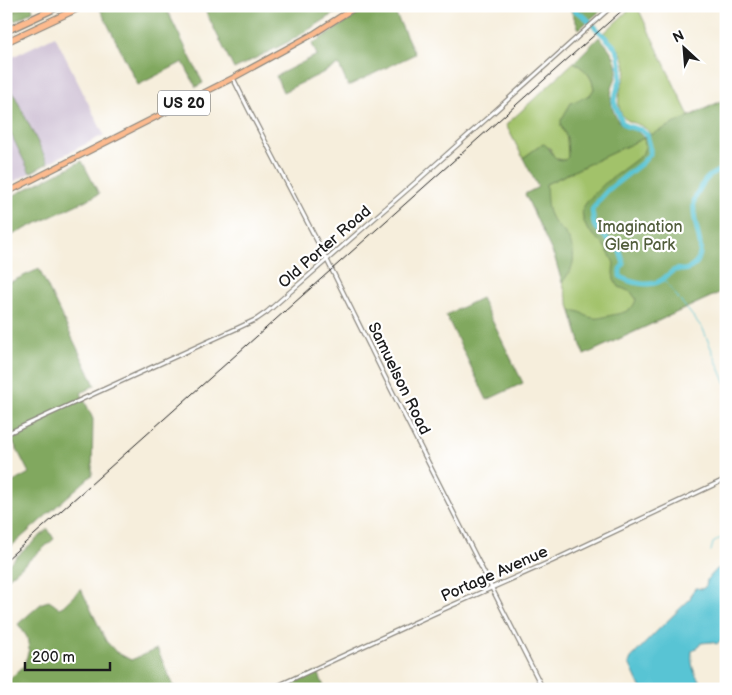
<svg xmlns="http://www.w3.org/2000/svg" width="732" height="695" viewBox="0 0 732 695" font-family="'Balsamiq Sans',sans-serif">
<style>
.industrial{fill:#ccbed3}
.green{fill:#a2c26b;stroke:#5f6f44}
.forest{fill:#81a85f;stroke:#4e623e}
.water{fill:#59c4d4;stroke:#3a7078}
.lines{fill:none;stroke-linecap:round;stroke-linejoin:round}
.stream{stroke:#59c4d4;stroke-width:1}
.river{stroke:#59c4d4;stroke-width:5}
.minor-casing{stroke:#89857c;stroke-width:5.5}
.major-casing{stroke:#89857c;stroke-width:7}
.highway-casing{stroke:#89857c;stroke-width:8}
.minor{stroke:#fff;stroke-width:3}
.major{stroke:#fcba8e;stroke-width:4.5}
.highway{stroke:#fcba8e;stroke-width:5.5}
.rail{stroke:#1c1c1c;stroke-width:1}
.labels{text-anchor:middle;stroke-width:4.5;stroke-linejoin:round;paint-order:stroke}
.shield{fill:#fff;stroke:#606060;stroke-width:1}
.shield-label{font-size:15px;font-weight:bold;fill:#1c1c1c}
.park-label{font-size:16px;fill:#525e3c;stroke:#fff}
.street-label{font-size:16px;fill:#1c1c1c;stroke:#fff}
</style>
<rect width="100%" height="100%" fill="#fff"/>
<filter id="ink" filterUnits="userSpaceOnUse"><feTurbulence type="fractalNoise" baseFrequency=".02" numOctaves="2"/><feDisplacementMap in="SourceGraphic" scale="10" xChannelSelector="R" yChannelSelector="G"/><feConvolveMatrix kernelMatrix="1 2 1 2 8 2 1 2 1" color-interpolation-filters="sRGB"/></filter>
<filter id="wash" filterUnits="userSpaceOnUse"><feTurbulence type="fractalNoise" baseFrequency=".0096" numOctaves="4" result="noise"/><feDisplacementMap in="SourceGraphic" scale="20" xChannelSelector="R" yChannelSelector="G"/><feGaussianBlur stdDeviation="1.12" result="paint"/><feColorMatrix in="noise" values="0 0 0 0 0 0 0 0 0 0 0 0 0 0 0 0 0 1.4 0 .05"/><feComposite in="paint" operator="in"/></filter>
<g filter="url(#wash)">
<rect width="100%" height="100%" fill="#f6eedc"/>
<!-- industrial -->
<g class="industrial">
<path d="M55,36L104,135L48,163L6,78V60Z"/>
<path d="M6,124L30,173L6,186Z"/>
</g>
<!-- green -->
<g class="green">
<path d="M6,6H28L6,15Z"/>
<path d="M633,6H637L689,116L726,99V301L721,292L584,355L555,258L525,194L650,135C650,134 647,129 646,129C638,122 628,124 622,115C616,105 619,91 623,81C624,77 626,73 626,69C625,54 614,43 604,33Z"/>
<path d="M574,62C585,70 592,75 594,89L590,95L571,103L561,126L567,138L568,157L565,160C554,160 554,157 550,148L541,145L523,158L506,125Z"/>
</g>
<!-- forest -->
<g class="forest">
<path d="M28,6H32L33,11L15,21L13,18L6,17V15Z"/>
<path d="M106,6H165L203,83L196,87L183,62L138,85L100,9Z"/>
<path d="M203,6H347L292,40L234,69Z"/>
<path d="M371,6H392L415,54L348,86L339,65L283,92L276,76L317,55L312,44Z"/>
<path d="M569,6H606L579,29Z"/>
<path d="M599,37C609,47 618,59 617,74C616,78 614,82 613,85C609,98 611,111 619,122C622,127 626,127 632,129C637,130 640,134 644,138L726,99V301L721,292L584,355L571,311C583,310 582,316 593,318C598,319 603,317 608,316C620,313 633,313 636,299L631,292L619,287L614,279L613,273L614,263L610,255L602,243L587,229L583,219L582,209L589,199L605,183L642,155L645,147L644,138L546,184C547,194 546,206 550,215C553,222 557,225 562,230C570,237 575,251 573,262C572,270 566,277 562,283L555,258L525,194L538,187L523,158L541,145L544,144C554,151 551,161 565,160L568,157L567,138L561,126V120L571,103L590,95L594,89C592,75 585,70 574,62Z"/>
<path d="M6,78L48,163L30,173L6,124Z"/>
<path d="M82,161L99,194L6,238V199Z"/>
<path d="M39,269L95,385L81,393L93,419L92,475L6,551V486L29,473L6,428V284Z"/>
<path d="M481,298L523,383L487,400L446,315Z"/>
<path d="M48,529L54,539L6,580V566Z"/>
<path d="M81,589L106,641L116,652L131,660L157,649L175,689H6V682L24,666L29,649L27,637L18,624L42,603L49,601L59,608L63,606Z"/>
<path d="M318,672L325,689L281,688Z"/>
</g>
<!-- water -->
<path class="water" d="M726,567V621L723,628L725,632L722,639L717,644L711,642L701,643L699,646L692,651C690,668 696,680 709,689H641L629,663L631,658L657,631L690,599L692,592L696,588L702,589L706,586L707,580L717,569Z"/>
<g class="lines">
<!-- stream -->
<g class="stream">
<path d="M663,279L703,329L726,384"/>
<path d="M711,551L713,543L726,535"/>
</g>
<!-- river -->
<path class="river" d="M572,6L574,10L585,17L615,47L619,56L621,69L620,80L614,100L616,108L622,122L626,126L641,130L647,135L650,146V154L642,163L608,190L599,200L592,210L594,225L610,242L619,249L624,264L620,269V276C629,283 649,287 660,281C666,278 669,272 675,270C680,269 678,270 683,270C688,270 696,265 698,260C703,249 699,240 697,230C695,221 693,211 694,203C694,199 696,196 698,192C705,178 711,173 726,168"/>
</g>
</g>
<g filter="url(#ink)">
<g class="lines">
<!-- minor casing -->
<g class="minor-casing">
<g id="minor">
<path d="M233,78L249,110L327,260L392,391L543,689"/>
<path d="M6,434L240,327L257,319L267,312L416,182L612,6"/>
<path d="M271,689L435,613L552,561L726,479"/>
</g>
</g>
<!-- major casing -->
<g class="major-casing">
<path id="major" d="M6,193L233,78L315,33L357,6"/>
</g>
<!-- highway casing -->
<g class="highway-casing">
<g id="highway">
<path d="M6,31L60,6"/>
<path d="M6,42L83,6"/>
</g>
</g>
<!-- minor -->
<use href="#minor" class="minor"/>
<!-- major -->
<use href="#major" class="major"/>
<!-- highway -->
<use href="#highway" class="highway"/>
<!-- rail -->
<path class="rail" d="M6,560L627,6"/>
</g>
</g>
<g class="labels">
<!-- shield labels -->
<rect class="shield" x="158" y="90.5" width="52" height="25" rx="4"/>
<g class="shield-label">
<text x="184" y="108">US 20</text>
</g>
<!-- park labels -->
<g class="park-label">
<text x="640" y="232">Imagination<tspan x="640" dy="18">Glen Park</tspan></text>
</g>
<!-- street labels -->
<g class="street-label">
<text transform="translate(324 246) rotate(-41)" y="6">Old Porter Road</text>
<text transform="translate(400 378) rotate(64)" y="6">Samuelson Road</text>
<text transform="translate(494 573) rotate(-24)" y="6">Portage Avenue</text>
</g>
</g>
<!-- margin -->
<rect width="732" height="695" fill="none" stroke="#fff" stroke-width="25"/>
<!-- north arrow -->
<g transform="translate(684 48) rotate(334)" stroke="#ffffff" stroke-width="4" paint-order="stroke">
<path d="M0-4L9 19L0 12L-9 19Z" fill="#1c1c1c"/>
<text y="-8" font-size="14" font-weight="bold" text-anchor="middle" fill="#1c1c1c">N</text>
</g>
<!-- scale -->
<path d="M25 662v8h85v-8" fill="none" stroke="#1c1c1c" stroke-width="2.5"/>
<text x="32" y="662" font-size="15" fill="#1c1c1c" stroke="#ffffff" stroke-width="4" paint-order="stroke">200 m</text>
</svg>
